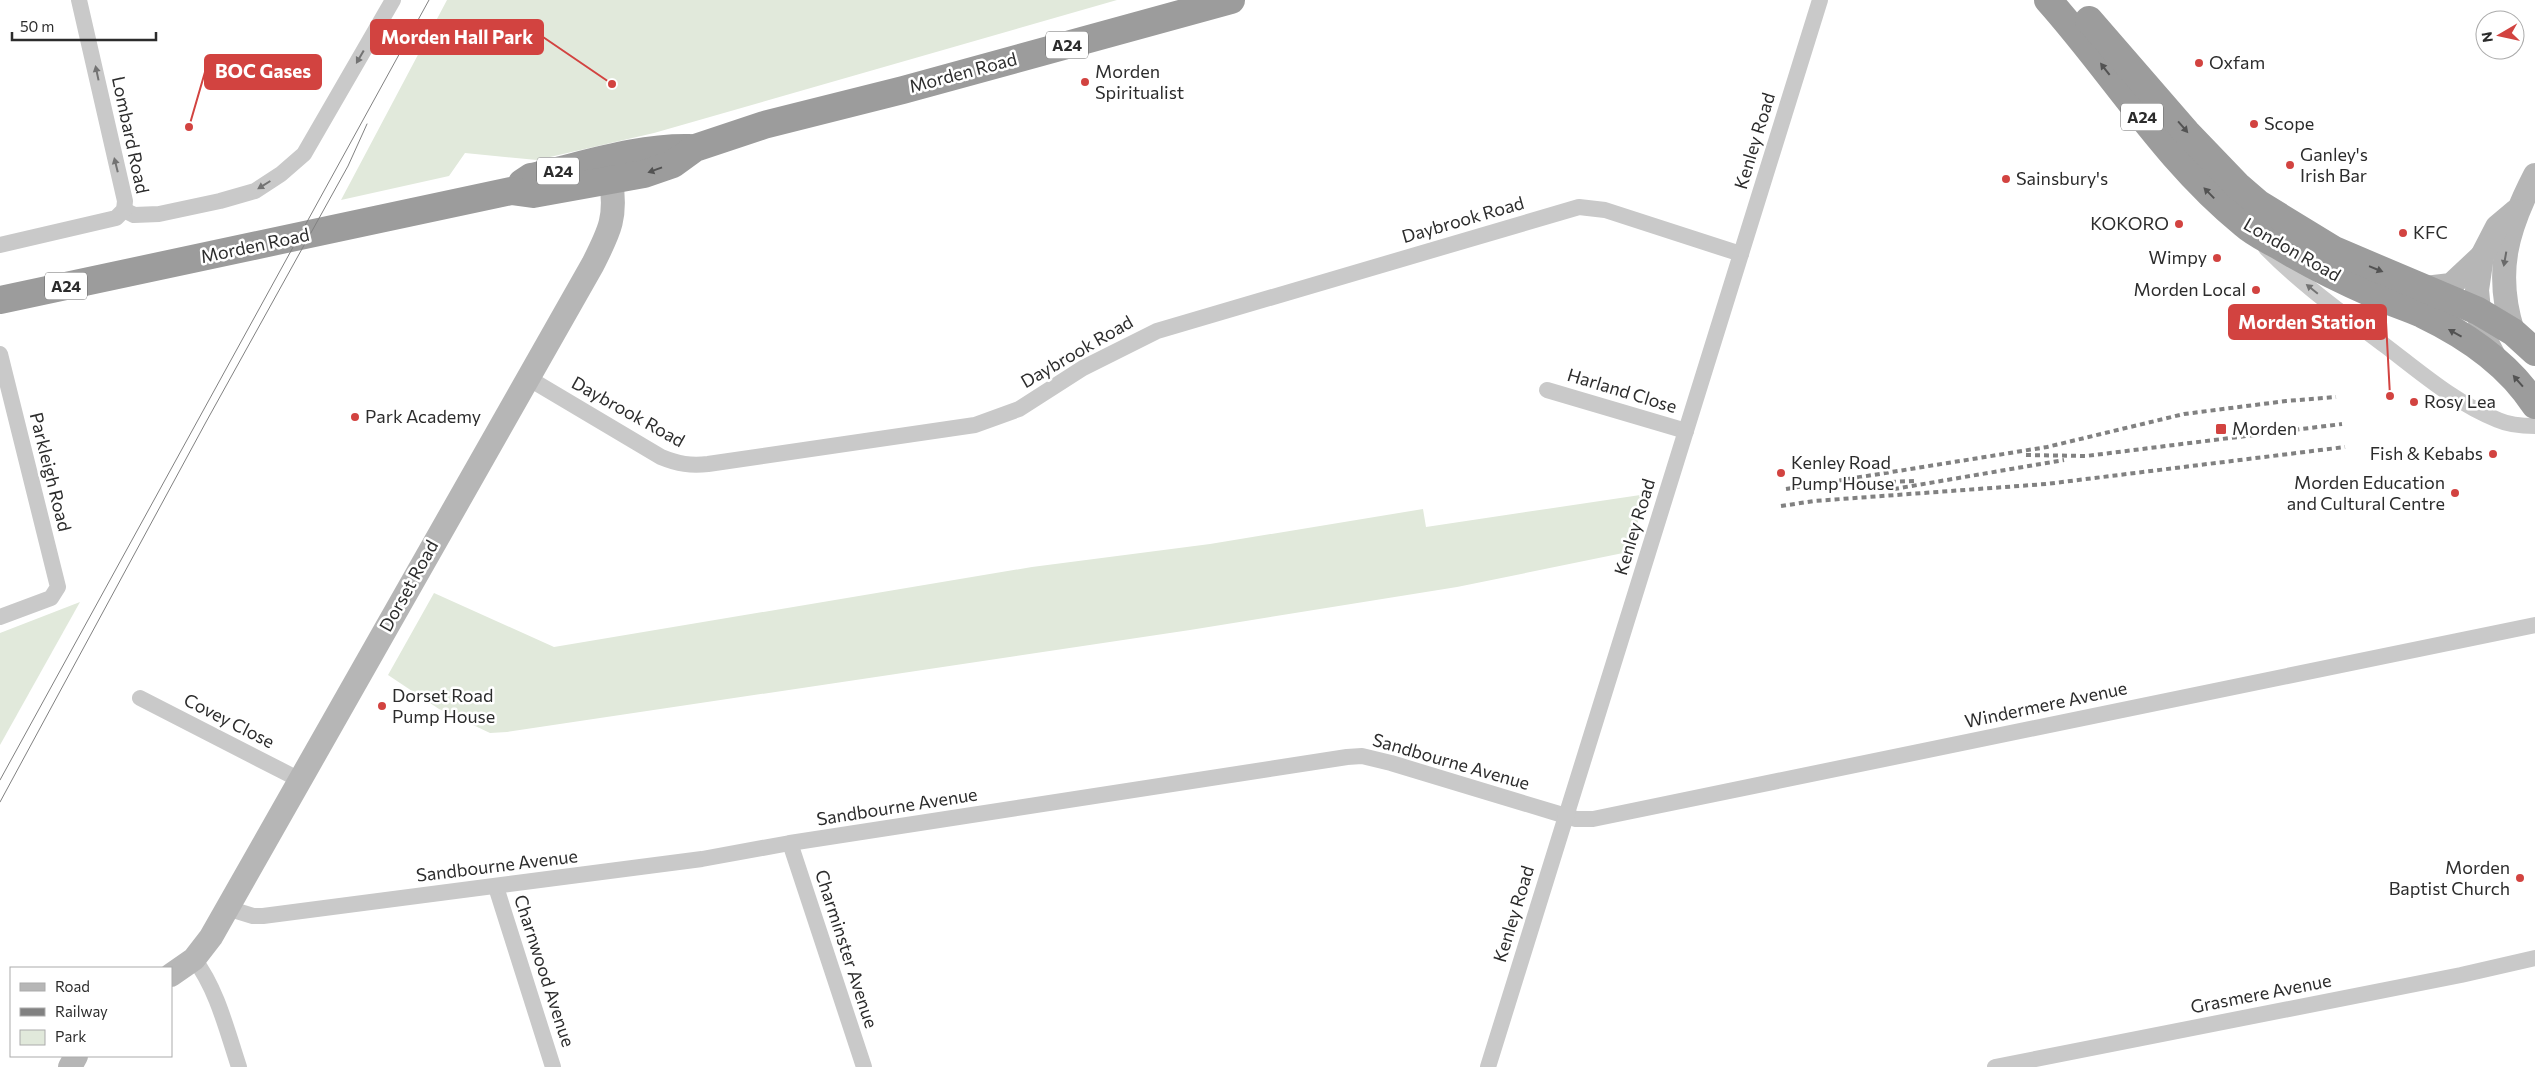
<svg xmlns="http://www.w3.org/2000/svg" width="2535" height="1067" viewBox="0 0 2535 1067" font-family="Commissioner,sans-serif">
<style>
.green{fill:#e1e9db}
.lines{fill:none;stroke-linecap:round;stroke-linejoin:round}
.minor{stroke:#c9c9c9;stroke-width:16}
.secondary{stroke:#b6b6b6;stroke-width:24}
.trunk{stroke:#9c9c9c;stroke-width:28}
.tram{stroke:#818181;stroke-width:1}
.rail{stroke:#818181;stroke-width:4;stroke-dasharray:5 4;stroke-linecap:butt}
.oneway{fill:#737373}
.oneway2{fill:#535353}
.oneway3{fill:#6a6a6a}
.poi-dot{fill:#d24340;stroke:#fff;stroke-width:2}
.labels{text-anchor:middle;stroke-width:5;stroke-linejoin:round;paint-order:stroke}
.shield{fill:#fff;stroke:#6b6b6b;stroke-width:1}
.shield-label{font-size:16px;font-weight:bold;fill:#2c2c2c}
.poi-label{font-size:18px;fill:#2c2c2c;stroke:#fff;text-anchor:start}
.street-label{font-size:18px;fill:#2c2c2c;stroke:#fff}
.leader{fill:none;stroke:#d24340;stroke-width:2}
.callout-dot{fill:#d24340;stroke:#fff;stroke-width:2}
.callout{fill:#d24340;stroke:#d24340;stroke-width:2}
.callout-label{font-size:19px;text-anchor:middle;font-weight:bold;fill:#fff}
</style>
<rect width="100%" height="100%" fill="#fff"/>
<!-- green -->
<g class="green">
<path d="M447,0H1117L654,133L537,160L465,153L449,176L341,200Z"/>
<path d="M1647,494L1628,552L1457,587L1190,630L507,732L490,733L439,709L388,675L434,593L554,647L1032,567L1210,544L1423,509L1426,527Z"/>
<path d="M80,602L0,745V633Z"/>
</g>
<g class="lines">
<!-- minor -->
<g class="minor">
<path d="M124,210L134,215L159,214L220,201L255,191L281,174L304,154L393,0"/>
<path d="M0,245L116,218L124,210L125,201L79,0"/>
<path d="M2266,248C2302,285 2345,315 2387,347C2421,373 2457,404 2498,420C2509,425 2522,426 2535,426"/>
<path d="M0,354L58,587L51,598L0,617"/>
<path d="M528,378L661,457C678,464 691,466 708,464L975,425L1019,409L1083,368L1157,331L1579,207L1605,210L1741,254"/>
<path d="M1547,390L1686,431"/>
<path d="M140,698L300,780"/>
<path d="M790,843L864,1067"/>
<path d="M496,887L553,1067"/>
<path d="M227,908L253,916H263L702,859L790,843L1347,757L1362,756L1391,763L1576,819H1593L2535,625"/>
<path d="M194,959C217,989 227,1031 239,1067"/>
<path d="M1488,1067L1820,0"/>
<path d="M1995,1067L2461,975L2535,958"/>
</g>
<!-- secondary -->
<g class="secondary">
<path d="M2425,288L2451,285L2482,256"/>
<path d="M2513,332C2494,272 2507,229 2535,175"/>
<path d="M2496,360L2481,331L2477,290L2482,256L2497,227L2516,211"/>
<path d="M171,975L194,959L211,937L593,264C609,232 617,218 611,181"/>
<path d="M70,1067L76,1056"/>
</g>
<!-- trunk -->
<g class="trunk">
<path d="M2048,0C2114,74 2166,161 2244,224C2254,233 2267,239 2279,246C2309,264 2341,280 2373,294C2389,302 2406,307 2422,314C2466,335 2508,363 2535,405"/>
<path d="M2089,20L2187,133L2237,185L2259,204L2334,250L2478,311L2513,332L2535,352"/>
<path d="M522,183L531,177C582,166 636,147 689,148"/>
<path d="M0,300L511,191L533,194L644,174L673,164L695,148L764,125L903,90L1231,0"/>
</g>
<!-- tram -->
<g class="tram">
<path d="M0,780L429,0"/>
<path d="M0,802L206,422L348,166L367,124"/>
</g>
<!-- rail -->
<g class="rail">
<path d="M2026,455L2086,456L2342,424"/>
<path d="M1864,483L1914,481"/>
<path d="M1786,489L2047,447L2184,414L2286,401L2336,397"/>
<path d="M1894,489L2064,460"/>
<path d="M1781,506L1814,501L2046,484L2345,447"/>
</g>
</g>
<!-- one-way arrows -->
<defs><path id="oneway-solid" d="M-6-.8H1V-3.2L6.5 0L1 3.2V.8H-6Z" transform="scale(1.25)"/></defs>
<g class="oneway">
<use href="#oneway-solid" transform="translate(360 57) rotate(120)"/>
<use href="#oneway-solid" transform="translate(97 73) rotate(-102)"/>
<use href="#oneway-solid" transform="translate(116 165) rotate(-104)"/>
<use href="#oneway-solid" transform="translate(264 185) rotate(148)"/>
<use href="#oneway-solid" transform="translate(2312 289) rotate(-141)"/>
</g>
<g class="oneway2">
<use href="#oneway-solid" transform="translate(2105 69) rotate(-128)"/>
<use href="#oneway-solid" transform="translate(2183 127) rotate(49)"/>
<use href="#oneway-solid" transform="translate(655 170) rotate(160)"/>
<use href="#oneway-solid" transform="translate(2209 193) rotate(-134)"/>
<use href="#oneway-solid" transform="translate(2376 269) rotate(22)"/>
<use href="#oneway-solid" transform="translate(2455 333) rotate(-151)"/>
<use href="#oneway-solid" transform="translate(2518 381) rotate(-131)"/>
</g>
<use class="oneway3" href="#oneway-solid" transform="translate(2505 259) rotate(100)"/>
<!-- markers -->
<g class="poi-dot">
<circle cx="2199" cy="63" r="5"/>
<circle cx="1085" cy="82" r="5"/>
<circle cx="2254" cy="124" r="5"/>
<circle cx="2290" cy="165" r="5"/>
<circle cx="2006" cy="179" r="5"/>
<circle cx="2179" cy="224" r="5"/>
<circle cx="2403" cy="233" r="5"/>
<circle cx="2217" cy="258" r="5"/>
<circle cx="2256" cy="290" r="5"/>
<circle cx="2414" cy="402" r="5"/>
<circle cx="355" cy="417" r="5"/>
<rect x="2215" y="423" width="12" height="12" rx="2.5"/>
<circle cx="2493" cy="454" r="5"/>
<circle cx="1781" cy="473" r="5"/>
<circle cx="2455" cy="493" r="5"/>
<circle cx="382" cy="706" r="5"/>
<circle cx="2520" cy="878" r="5"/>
</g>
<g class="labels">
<!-- shield labels -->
<g class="shield">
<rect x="1046" y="31.5" width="42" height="27" rx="4"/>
<rect x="2121" y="103.5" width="42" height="27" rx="4"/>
<rect x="537" y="157.5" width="42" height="27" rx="4"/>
<rect x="45" y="272.5" width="42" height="27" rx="4"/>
</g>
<g class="shield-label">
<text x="1067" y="51">A24</text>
<text x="2142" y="123">A24</text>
<text x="558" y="177">A24</text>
<text x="66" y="292">A24</text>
</g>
<!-- poi labels -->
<g class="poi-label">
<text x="2209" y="69">Oxfam</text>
<text x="1095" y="78">Morden<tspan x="1095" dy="21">Spiritualist</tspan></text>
<text x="2264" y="130">Scope</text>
<text x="2300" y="161">Ganley's<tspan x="2300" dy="21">Irish Bar</tspan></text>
<text x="2016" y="185">Sainsbury's</text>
<text x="2169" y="230" text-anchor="end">KOKORO</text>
<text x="2413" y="239">KFC</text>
<text x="2207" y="264" text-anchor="end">Wimpy</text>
<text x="2246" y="296" text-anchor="end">Morden Local</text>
<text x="2424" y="408">Rosy Lea</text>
<text x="365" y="423">Park Academy</text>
<text x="2232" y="435">Morden</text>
<text x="2483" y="460" text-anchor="end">Fish &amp; Kebabs</text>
<text x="1791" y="469">Kenley Road<tspan x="1791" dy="21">Pump House</tspan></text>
<text x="2445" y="489" text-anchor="end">Morden Education<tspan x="2445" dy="21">and Cultural Centre</tspan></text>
<text x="392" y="702">Dorset Road<tspan x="392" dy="21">Pump House</tspan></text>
<text x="2510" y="874" text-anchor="end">Morden<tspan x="2510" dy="21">Baptist Church</tspan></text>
</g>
<!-- street labels -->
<g class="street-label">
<text transform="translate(963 73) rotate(-15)" y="6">Morden Road</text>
<text transform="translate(130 135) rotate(78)" y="6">Lombard Road</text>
<text transform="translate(1755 141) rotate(-73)" y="6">Kenley Road</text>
<text transform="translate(1463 220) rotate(-16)" y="6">Daybrook Road</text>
<text transform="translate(255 246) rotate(-12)" y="6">Morden Road</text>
<text transform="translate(2292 250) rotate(30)" y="6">London Road</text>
<text transform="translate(1077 352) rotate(-30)" y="6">Daybrook Road</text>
<text transform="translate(1622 391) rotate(17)" y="6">Harland Close</text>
<text transform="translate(628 412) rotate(29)" y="6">Daybrook Road</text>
<text transform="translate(50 472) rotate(76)" y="6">Parkleigh Road</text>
<text transform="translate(1635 527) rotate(-73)" y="6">Kenley Road</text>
<text transform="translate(409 586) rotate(-61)" y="6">Dorset Road</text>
<text transform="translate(2046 705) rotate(-12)" y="6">Windermere Avenue</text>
<text transform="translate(229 721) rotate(27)" y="6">Covey Close</text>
<text transform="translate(1451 762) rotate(16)" y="6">Sandbourne Avenue</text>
<text transform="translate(897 807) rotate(-9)" y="6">Sandbourne Avenue</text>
<text transform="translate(497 866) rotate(-7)" y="6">Sandbourne Avenue</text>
<text transform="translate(1514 914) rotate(-73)" y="6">Kenley Road</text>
<text transform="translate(846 949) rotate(72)" y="6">Charminster Avenue</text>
<text transform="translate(544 971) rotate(72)" y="6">Charnwood Avenue</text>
<text transform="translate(2261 994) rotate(-11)" y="6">Grasmere Avenue</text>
</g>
</g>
<!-- callouts -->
<path class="leader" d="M612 84L543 37M189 127L205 72M2390 396L2386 322"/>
<g class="callout-dot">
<circle cx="612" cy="84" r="5"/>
<circle cx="189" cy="127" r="5"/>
<circle cx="2390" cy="396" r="5"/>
</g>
<g class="callout">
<rect x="371" y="20" width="172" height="34" rx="5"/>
<rect x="205" y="55" width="116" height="34" rx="5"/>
<rect x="2229" y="305" width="157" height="34" rx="5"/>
</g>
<g class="callout-label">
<text x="457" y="44">Morden Hall Park</text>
<text x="263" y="78">BOC Gases</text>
<text x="2307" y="329">Morden Station</text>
</g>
<!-- legend -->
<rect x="10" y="967" width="162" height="90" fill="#ffffff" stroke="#ababab"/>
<rect x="20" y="983" width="25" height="8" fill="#b6b6b6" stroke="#ababab"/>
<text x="55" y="992" font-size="15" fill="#2c2c2c">Road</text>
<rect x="20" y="1008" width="25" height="8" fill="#818181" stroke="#ababab"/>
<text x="55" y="1017" font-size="15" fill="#2c2c2c">Railway</text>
<rect x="20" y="1030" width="25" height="15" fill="#e1e9db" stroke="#ababab"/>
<text x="55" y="1042" font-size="15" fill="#2c2c2c">Park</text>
<!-- north arrow -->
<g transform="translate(2500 35) rotate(261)"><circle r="24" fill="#ffffff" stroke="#ababab"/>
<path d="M0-4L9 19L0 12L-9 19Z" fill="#d24340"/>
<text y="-8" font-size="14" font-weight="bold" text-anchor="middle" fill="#2c2c2c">N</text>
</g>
<!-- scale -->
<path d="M12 32v8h144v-8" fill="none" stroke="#2c2c2c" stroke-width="2.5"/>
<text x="20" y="32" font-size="15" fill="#2c2c2c" stroke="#ffffff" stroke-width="4" paint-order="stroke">50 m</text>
</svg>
